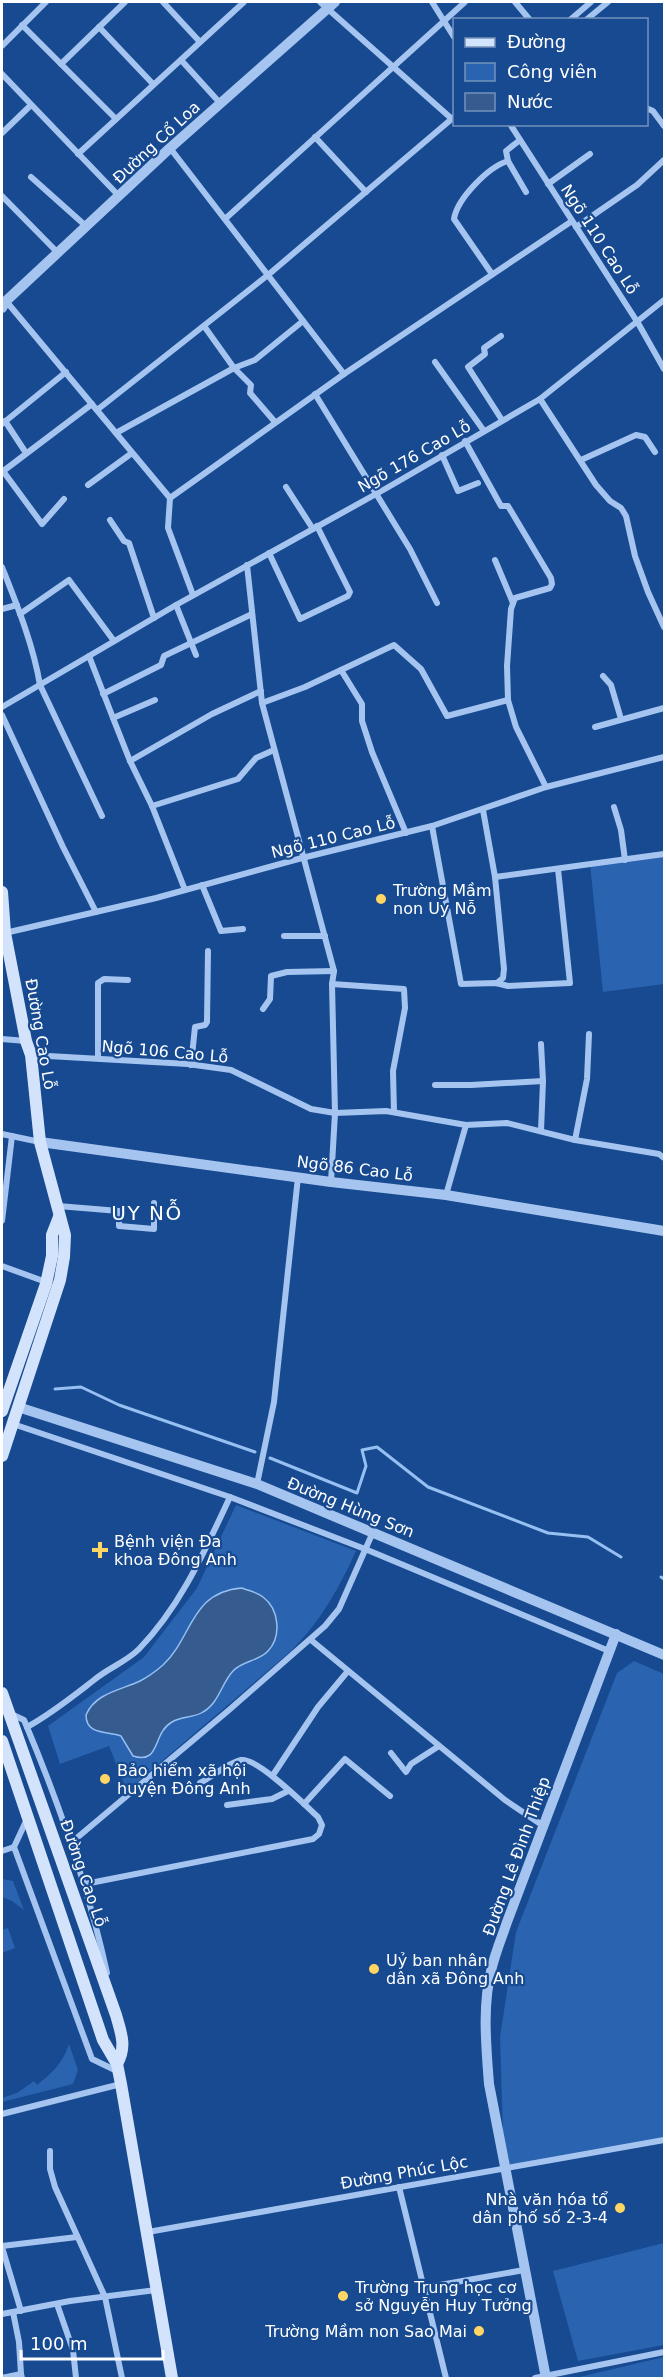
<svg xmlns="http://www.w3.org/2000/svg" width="666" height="2380" viewBox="0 0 666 2380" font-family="'DejaVu Sans',sans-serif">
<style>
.green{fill:#2a63af}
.water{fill:#365b8f;stroke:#97c0f2;stroke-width:1.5}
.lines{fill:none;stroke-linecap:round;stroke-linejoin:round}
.stream{stroke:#97c0f2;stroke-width:3}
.minor{stroke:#a5c5f0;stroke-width:6}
.tertiary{stroke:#a5c5f0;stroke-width:10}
.secondary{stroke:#d3e3fb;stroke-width:12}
.poi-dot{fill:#ffd564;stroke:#174a90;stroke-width:2}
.labels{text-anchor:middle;stroke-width:4.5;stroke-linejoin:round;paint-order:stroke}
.street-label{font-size:16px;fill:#fff;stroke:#174a90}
.poi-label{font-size:16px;fill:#fff;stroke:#174a90;text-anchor:start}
.quarter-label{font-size:20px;letter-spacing:1.5px;fill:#fff;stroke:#174a90}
</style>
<rect width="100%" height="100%" fill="#174a90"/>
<!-- green -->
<g class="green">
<path d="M664,851V984L603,992L590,864Z"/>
<path d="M236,1505L356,1551C339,1588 321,1621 291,1651L127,1791L109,1746L60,1764L48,1726L144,1657L197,1588Z"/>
<path d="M634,1661L664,1674V2139L504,2168L500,2037L516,1932L617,1673Z"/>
<path d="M2,1879L13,1881L24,1910L12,1901L2,1897Z"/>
<path d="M8,1928L15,1948L2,1953V1930Z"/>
<path d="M69,2044L78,2070L73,2084L2,2102V2098L17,2093L34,2081L37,2085C52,2073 63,2063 69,2044Z"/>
<path d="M664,2243V2345L578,2361L553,2271Z"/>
<path d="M664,2357V2378H575Z"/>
</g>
<!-- water -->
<path class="water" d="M242,1588C249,1591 257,1592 263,1597C279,1609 282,1636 268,1651C259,1661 242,1661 233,1671C221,1684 219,1703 203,1712C194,1718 182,1716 172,1722C152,1733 161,1765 133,1756L121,1736C106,1731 86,1735 86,1715C95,1693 121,1690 140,1681C148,1677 156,1671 163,1665C193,1637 190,1592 242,1588Z"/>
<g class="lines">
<!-- stream -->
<g class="stream">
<path d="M55,1389L81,1387L119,1405L255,1452"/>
<path d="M270,1458L357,1493L366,1466L362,1450L377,1447L428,1487L548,1533L588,1537L621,1557"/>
<path d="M661,1577L664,1579"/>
</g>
<!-- minor -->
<g class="minor">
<path d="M163,2L200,42"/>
<path d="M320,2L452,119"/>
<path d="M432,2L454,37"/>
<path d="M515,2L530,20"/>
<path d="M570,20L591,2"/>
<path d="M586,20L608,2"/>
<path d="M22,25L116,119"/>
<path d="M99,27L153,84"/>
<path d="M2,46L46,2"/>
<path d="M181,60L220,103"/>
<path d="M61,64L125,2"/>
<path d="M2,74L119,196"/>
<path d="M646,108L653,111L664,126"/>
<path d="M510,124L638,323L664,369"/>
<path d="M2,133L31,105"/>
<path d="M315,137L366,192"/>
<path d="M170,148L344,374"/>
<path d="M78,154L244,2"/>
<path d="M508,161L506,151L520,140"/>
<path d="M31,177L87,227"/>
<path d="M548,184L590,154"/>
<path d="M2,196L58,253"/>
<path d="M225,219L465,2"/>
<path d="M576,227L637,185L664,160"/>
<path d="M492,274L454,219C457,199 488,167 508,161L526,192"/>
<path d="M6,301L170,498L168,528L193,595"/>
<path d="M204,326L234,368L255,360L303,321"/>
<path d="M501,336L484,348L485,354L468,367L502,420"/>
<path d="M435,362L484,431"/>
<path d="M315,394L410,549L437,603"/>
<path d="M540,399L596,485L610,501L621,508L626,516L635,556L648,592L664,627"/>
<path d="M97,410L268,275L454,117"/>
<path d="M5,421L26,453"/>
<path d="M2,424L66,372"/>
<path d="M116,433L234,368L251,385L250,393L275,422"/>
<path d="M465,441L501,506H508L551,578L552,584L550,588L515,598L511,609L507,666L508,700L516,727L546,787"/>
<path d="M442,455L458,491L478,483"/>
<path d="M581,460L636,435L645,437L655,452"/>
<path d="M3,471L42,524L64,499"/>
<path d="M2,472L92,404"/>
<path d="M88,485L132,453"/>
<path d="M286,487L313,529"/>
<path d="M170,498L344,374L572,221"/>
<path d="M110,520L124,541L129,543L154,618"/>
<path d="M269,553L300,619L348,596L350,592L317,526"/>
<path d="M495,560L513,603"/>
<path d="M247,565L262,703L334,971L332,984L335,1113L331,1182"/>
<path d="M2,567C17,605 33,644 40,685L102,816"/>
<path d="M176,605L196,655"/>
<path d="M2,609L17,605"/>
<path d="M20,614L69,580L114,641"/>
<path d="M89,656L113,718L155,700"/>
<path d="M341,670L362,704V721L372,752L406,833"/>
<path d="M603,676L611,685L621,719"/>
<path d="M103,694L161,665L164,656L252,614"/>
<path d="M262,703L305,687L394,645L421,669L447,716L508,700"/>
<path d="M2,707L176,605L385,489L540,399L664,300"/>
<path d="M2,715L63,847L96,912"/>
<path d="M113,718L130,761L152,806L185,890"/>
<path d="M595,727L664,708"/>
<path d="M130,761L212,714L261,691"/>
<path d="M152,806L238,779L256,758L274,750"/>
<path d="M614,807L621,830L625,860"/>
<path d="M483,810L495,877L664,854"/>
<path d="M432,826L461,984L496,983L508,986L570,983L558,869"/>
<path d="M495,877L504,969L503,978L497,983"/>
<path d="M202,885L221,931L243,929"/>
<path d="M5,933L156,898L302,858L432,826L546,787L664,757"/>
<path d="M284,936H325"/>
<path d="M332,984L404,989L405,1008L393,1071L394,1112"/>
<path d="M263,1009L270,999L271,976L287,972L334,971"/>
<path d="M2,1039L26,1041"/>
<path d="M541,1044L543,1081L541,1131"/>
<path d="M31,1055L188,1064L231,1070L311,1109L335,1113L386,1111L466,1125L507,1123L575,1140L659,1154L664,1158"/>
<path d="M98,1058V983L104,979L128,980"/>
<path d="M191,1065L195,1027L205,1025L207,1022L208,951"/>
<path d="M435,1085H471L543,1081"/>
<path d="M2,1134L40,1142"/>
<path d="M575,1140L587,1079L589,1034"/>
<path d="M446,1195L466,1125"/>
<path d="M58,1206L119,1211V1226L154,1229V1203"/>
<path d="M2,1221L12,1136"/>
<path d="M2,1266L46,1282"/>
<path d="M13,1424L230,1497L365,1549L609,1651"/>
<path d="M257,1484L274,1402L298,1177"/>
<path d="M311,1640L505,1800L542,1825"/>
<path d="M11,1714L24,1720C59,1803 88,1886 107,1973"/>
<path d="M27,1727C51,1714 72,1697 94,1680C108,1668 126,1662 139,1649C181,1606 205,1550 230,1497"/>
<path d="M391,1753L406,1772L411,1764L439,1746"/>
<path d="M273,1775L318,1707L348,1671"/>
<path d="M304,1804L345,1759L390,1796"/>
<path d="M227,1805L272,1799L288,1791"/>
<path d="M27,1819L14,1847L92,2059L119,2072"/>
<path d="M72,1842L229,1710L325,1626L339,1609L373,1532"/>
<path d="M2,1851L14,1847"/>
<path d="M85,1884L313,1839L319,1834L322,1825L318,1817C305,1805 257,1757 241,1760C228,1763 213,1776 200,1783"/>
<path d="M2,2114L121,2084"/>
<path d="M50,2151V2169L55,2187L105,2297L122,2378"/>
<path d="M399,2187L446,2378"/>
<path d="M148,2232L664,2140"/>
<path d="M2,2246L77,2237"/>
<path d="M2,2247L21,2311"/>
<path d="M423,2288L524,2270"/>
<path d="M57,2304L73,2350L76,2378"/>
<path d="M13,2312L19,2342L21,2374"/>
<path d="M2,2314L70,2301L156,2290"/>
<path d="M2,2378L21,2374L22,2378"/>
<path d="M535,2378L664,2352"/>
</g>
<!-- tertiary -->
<g class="tertiary">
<path d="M2,308L6,301L170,148L335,2"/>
<path d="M40,1142L331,1182L446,1195L664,1231"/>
<path d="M18,1407L257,1484L664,1655"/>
<path d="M546,2378L489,2084C486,2045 482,2004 492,1967C496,1951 502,1937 507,1922L616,1634"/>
</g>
<!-- secondary -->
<g class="secondary">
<path d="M2,892L5,933L26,1041L31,1055L40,1142L65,1235L64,1257L60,1280L2,1456"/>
<path d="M2,1411L46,1284L52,1256V1235L59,1217"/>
<path d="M2,1693L116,2015C121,2033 127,2046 117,2064"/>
<path d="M2,1741L103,2040L117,2064L121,2084L172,2378"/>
</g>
</g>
<!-- markers -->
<g class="poi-dot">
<circle cx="381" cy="899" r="6"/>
<path d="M97 1541h6v6h6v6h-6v6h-6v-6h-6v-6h6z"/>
<circle cx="105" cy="1779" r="6"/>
<circle cx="374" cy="1969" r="6"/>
<circle cx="620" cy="2208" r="6"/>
<circle cx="343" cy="2296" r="6"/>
<circle cx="479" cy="2331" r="6"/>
</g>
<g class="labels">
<!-- street labels -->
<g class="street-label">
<text transform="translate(156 142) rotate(-43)" y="6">Đường Cổ Loa</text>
<text transform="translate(600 239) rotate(57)" y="6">Ngõ 110 Cao Lỗ</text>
<text transform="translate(414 456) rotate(-30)" y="6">Ngõ 176 Cao Lỗ</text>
<text transform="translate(333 837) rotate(-14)" y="6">Ngõ 110 Cao Lỗ</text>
<text transform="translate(41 1034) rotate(80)" y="6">Đường Cao Lỗ</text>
<text transform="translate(165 1051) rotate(5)" y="6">Ngõ 106 Cao Lỗ</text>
<text transform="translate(355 1168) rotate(7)" y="6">Ngõ 86 Cao Lỗ</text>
<text transform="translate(351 1507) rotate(22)" y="6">Đường Hùng Sơn</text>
<text transform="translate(516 1856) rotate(-70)" y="6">Đường Lê Đình Thiệp</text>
<text transform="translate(84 1873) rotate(71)" y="6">Đường Cao Lỗ</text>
<text transform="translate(404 2172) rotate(-10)" y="6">Đường Phúc Lộc</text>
</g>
<!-- poi labels -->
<g class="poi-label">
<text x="393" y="896">Trường Mầm<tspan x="393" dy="18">non Uy Nỗ</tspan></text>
<text x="114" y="1547">Bệnh viện Đa<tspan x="114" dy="18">khoa Đông Anh</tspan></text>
<text x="117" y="1776">Bảo hiểm xã hội<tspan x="117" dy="18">huyện Đông Anh</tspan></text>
<text x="386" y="1966">Uỷ ban nhân<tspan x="386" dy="18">dân xã Đông Anh</tspan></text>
<text x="608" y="2205" text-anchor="end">Nhà văn hóa tổ<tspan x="608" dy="18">dân phố số 2-3-4</tspan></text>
<text x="355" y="2293">Trường Trung học cơ<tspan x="355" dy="18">sở Nguyễn Huy Tưởng</tspan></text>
<text x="467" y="2337" text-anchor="end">Trường Mầm non Sao Mai</text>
</g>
<!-- quarter labels -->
<g class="quarter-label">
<text x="147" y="1220">UY NỖ</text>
</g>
</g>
<!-- border -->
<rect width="666" height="2380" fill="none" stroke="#ffffff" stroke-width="6"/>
<!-- legend -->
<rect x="453" y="18" width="195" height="108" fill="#174a90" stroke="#7492bc" stroke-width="1.5"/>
<rect x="465" y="38" width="30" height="9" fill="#d3e3fb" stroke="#7492bc" stroke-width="1.5"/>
<text x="507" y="48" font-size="18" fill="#ffffff">Đường</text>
<rect x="465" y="63" width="30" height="18" fill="#2a63af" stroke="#7492bc" stroke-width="1.5"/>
<text x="507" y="78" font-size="18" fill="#ffffff">Công viên</text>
<rect x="465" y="93" width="30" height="18" fill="#365b8f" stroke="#7492bc" stroke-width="1.5"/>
<text x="507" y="108" font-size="18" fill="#ffffff">Nước</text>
<!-- scale -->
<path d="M21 2350v9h142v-9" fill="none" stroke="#ffffff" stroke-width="3"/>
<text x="30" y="2350" font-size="18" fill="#ffffff" stroke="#174a90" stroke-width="4.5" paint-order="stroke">100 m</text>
</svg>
